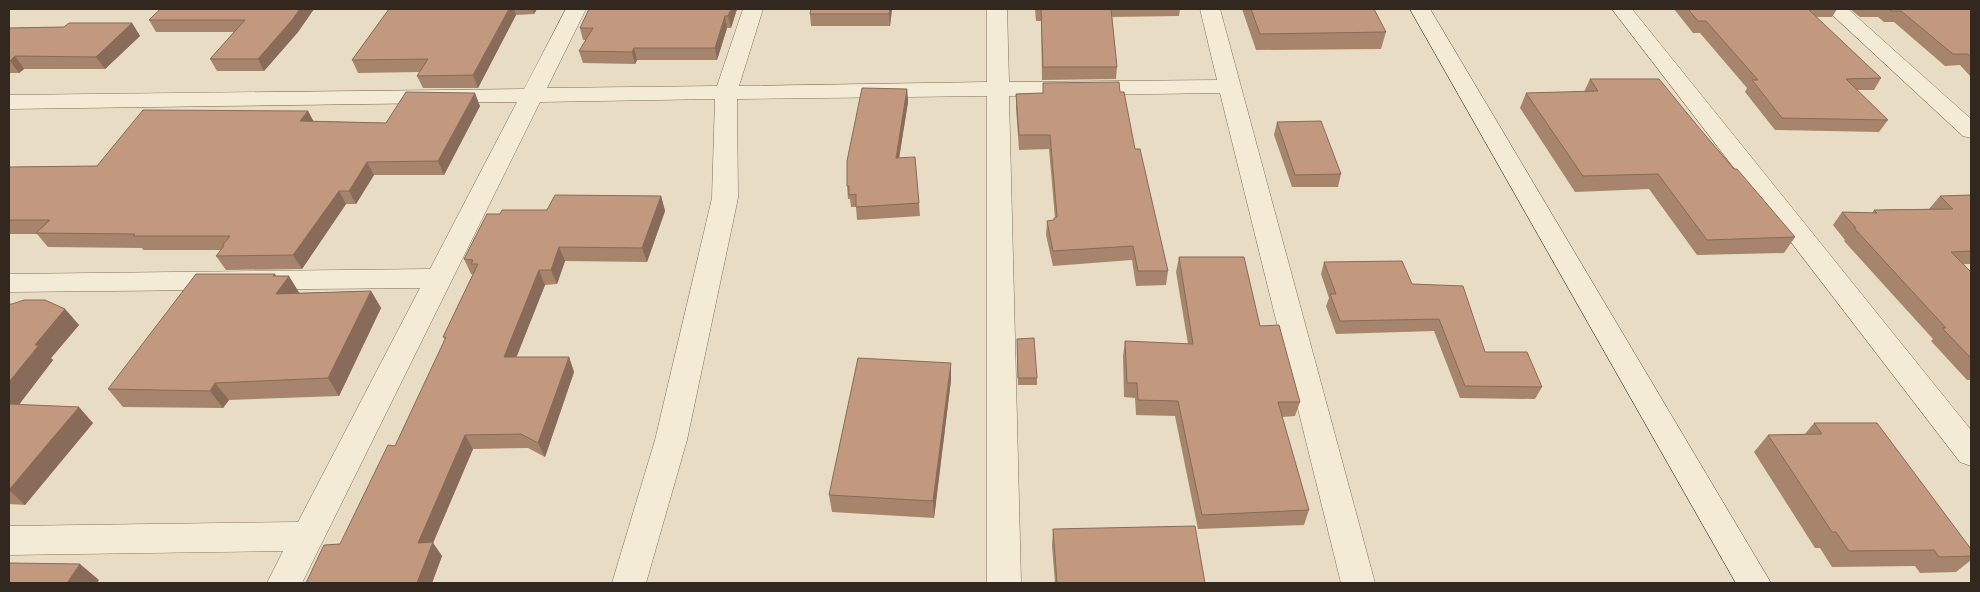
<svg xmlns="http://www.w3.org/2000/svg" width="1980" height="592" viewBox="0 0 1980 592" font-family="Literata,serif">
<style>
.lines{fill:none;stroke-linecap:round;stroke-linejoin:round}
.minor-casing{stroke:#816f5c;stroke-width:1}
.secondary-casing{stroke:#635140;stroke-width:1}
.minor{fill:#f4ebd6;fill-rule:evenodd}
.secondary{fill:#f4ebd6;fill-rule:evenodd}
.wall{fill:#a7846c}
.shaded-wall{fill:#886b58}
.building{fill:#c2997e;stroke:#886b58}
</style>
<rect width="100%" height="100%" fill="#e8ddc4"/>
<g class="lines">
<!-- minor casing -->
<g class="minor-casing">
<g id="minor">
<path d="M566,9H586L547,88L717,86L743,9H763L739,86L987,82V9H1007L1009,82L1217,80L1200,9H1220L1375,583H1341L1220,93L1009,96L1021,583H987V96L737,99L738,198L687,440L646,583H612L655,440L712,198L715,99L540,102L302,583H267L283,551L9,555V526L298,522L420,288L9,292V274L430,269L517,102L9,109V95L524,89Z"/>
<path d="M1612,9H1632L1971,430V466L1960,462Z"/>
<path d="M1826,9H1848L1971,119V138L1963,136Z"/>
</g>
</g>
<!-- secondary casing -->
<g class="secondary-casing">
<path id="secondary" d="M1410,9H1430L1771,583H1736Z"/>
</g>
<!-- minor -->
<use href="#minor" class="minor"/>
<!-- secondary -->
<use href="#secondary" class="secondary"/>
</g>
<!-- wall -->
<g class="wall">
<path d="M314,9L298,32L264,71H217L210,59L234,32H156L149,20Z"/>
<path d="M389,9H537L534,14L516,15L478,88H423L417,76L420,72L358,73L352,60Z"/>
<path d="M589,9H737L731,28H727L717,60H637L635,64L583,63L579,51L586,40H583L580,28Z"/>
<path d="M892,9L890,26H811L810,14Z"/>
<path d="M1035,9H1180L1179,16L1112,17L1117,67L1116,79L1042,80L1041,21H1036Z"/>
<path d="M1242,9H1374L1386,32L1381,49L1256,50Z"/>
<path d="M1674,9H1837L1832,17H1816L1881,78L1874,90H1857L1888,120L1879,132L1775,130L1745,92L1747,88L1700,33H1693Z"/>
<path d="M1850,9H1971V77L1960,65L1945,66L1894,22H1884L1878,17H1860Z"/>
<path d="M132,23L140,36L105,69H24L19,73H9V28L64,27Z"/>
<path d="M1590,79L1705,135L1795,237L1784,253L1697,255L1649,189L1575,192L1520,108L1526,93L1584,92Z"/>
<path d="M1043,83L1120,92L1135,149L1168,271L1166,285L1136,286L1132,260L1053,266L1046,235L1047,221L1054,220V218H1055L1049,149L1019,150L1016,108V94L1043,93Z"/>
<path d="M907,89L908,102L899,158L919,203L920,216L857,220L856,207H851L850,199H848L847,186Z"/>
<path d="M480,106L444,175H374L356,204H346L302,269L226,270L216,256L221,250H143L142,248L48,247L37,234H9V167L97,166L308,111L313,121L386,123Z"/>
<path d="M1277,122L1341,174L1338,187H1292L1274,135Z"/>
<path d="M1971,195V264H1964L1971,272V380H1967L1931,341L1933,339L1844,241L1845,240L1833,225L1842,212L1872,213L1874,210L1930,209H1929L1940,196Z"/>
<path d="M661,196L665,211L647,262L565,261L557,284L545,285L516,357H569L574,372L545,457L528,448L473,449L433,543L442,556L432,583H306L340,544L395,446L445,340L443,337L473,274H471L464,259L500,214L547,210Z"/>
<path d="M1179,257L1260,326L1300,402L1295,416L1282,417L1309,510L1304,525L1198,529L1175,416L1136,415L1135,398L1124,397L1123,356L1125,341L1188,344L1176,272Z"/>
<path d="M1324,262L1412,284L1485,352L1542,387L1535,399L1460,398L1434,331L1336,334L1326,306L1329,298L1321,274Z"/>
<path d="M276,276L300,293L371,291L381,308L339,396L229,400L223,408L123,407L108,389Z"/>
<path d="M9,304L65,309L79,325L51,358L53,360L19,404L93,423L25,505L9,504Z"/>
<path d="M1017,346L1037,378V385H1018Z"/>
<path d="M951,363V380L934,518L832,512L829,495Z"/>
<path d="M1814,423L1971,549V560L1956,572L1920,573L1915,566L1832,567L1820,548H1815L1754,452L1768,435L1805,434Z"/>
<path d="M1053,529L1205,583H1055L1052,546Z"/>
</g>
<!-- shaded-wall -->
<g class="shaded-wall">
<path d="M300,9H314L298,32L264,71L258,59Z"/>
<path d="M509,9H514L516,15L478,88L473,75Z"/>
<path d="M532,9H537L534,14Z"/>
<path d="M731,9H737L731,28L728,16Z"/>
<path d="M890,9H892L890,26L889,14Z"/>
<path d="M725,16L727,28L717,60L715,48Z"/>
<path d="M132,23L140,36L105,69L96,57Z"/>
<path d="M634,48L637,60L635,64L632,52Z"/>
<path d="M15,56L24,69L19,73L10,61Z"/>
<path d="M907,89L908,102L897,171L896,158Z"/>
<path d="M475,93L480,106L444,175L438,161Z"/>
<path d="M308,111L315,124L300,121Z"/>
<path d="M367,162L374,175L356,204L349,191Z"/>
<path d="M339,191L346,204L302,269L293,255Z"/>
<path d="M661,196L665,211L647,262L642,248Z"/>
<path d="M559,247L565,261L557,284L551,270Z"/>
<path d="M539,270L545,285L511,371L504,357Z"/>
<path d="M275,274L282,285L289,276L300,294H276L273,276Z"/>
<path d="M371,291L381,308L339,396L328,378Z"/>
<path d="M65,309L79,325L51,358L53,360L9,418V382L35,345Z"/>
<path d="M569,357L574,372L545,457L538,443Z"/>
<path d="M951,363V380L934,518L933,501Z"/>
<path d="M215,383L229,400L223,408L210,391Z"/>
<path d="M79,407L93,423L25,505L9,490Z"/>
<path d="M465,435L473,449L433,543L442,556L432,583H417L418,543Z"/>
<path d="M80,564L99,580L97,583H67Z"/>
</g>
<!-- building -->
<g class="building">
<path d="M160,9H300L292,20L258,59H210L245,20H149Z"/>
<path d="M389,9H509L473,75L417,76L428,59L352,60Z"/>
<path d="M589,9H731L728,16H725L715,48H634L632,52L579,51L593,28H580Z"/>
<path d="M811,9H890L889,14H810Z"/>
<path d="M1037,9H1111L1117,67H1043L1041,9Z"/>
<path d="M1251,9H1374L1386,32L1260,34Z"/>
<path d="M1688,9H1808L1881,78L1846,79L1888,120L1782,118L1752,80H1758L1706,21H1698Z"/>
<path d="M1889,9H1971V57L1968,54H1953L1901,11H1891Z"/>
<path d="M69,23H132L96,57L15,56L10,61H9V28L64,27Z"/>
<path d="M1590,79H1659L1705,135L1734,169H1737L1795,237L1707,240L1658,174L1583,176L1526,93L1598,91Z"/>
<path d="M1119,82L1120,92H1124L1135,149H1140L1168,271H1138L1133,246L1053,251L1047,221L1054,220V218L1057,217L1050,135H1019L1016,94L1043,93V83Z"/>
<path d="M862,88L907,89L896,158L915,157L919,203L856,207V194L849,195V186H847V161Z"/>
<path d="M406,92L475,93L438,161L367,162L349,191H339L293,255L216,256L224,246H222L230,236H133L135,234L36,233L50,220H9V167L97,166L143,110L308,111L300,121L386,123Z"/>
<path d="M1321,121L1341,174L1295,175L1277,122Z"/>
<path d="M555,195L661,196L642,248L559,247L551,270H539L504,357H569L538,443L521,434L465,435L418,543L433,542L417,583H306L324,545L340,544L388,445L395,446L446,337H443L478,264H471L473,260L464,259L487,214H500L502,210H547Z"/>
<path d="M1971,195V251L1951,252L1971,272V358L1942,328H1946L1854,228H1856L1842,212L1877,213L1874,210L1953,209L1940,196Z"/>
<path d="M1179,257H1244L1260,326L1279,325L1300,402H1278L1309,510L1202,515L1178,401L1138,400L1137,383H1127L1125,341L1193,344Z"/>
<path d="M1402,261L1412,284L1463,286L1485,352H1527L1542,387L1465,386L1439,319L1340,321L1330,294H1336L1324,262Z"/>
<path d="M196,274H275L273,276H289L276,294L371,291L328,378L215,383L210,391L108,389Z"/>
<path d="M24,300H45L65,309L35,345H39L9,382V304H12Z"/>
<path d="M1034,338L1037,378H1018L1017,339Z"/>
<path d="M858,358L951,363L933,501L829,495Z"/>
<path d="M9,404L79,407L9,490Z"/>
<path d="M1814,423H1877L1971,549V556L1939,557L1934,550L1849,551L1836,532H1832L1768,435L1822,434Z"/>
<path d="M1195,526L1205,583H1057L1053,529Z"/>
<path d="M9,563L80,564L67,583H9Z"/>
</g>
<!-- border -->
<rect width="1980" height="592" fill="none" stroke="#33281f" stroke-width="20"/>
</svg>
